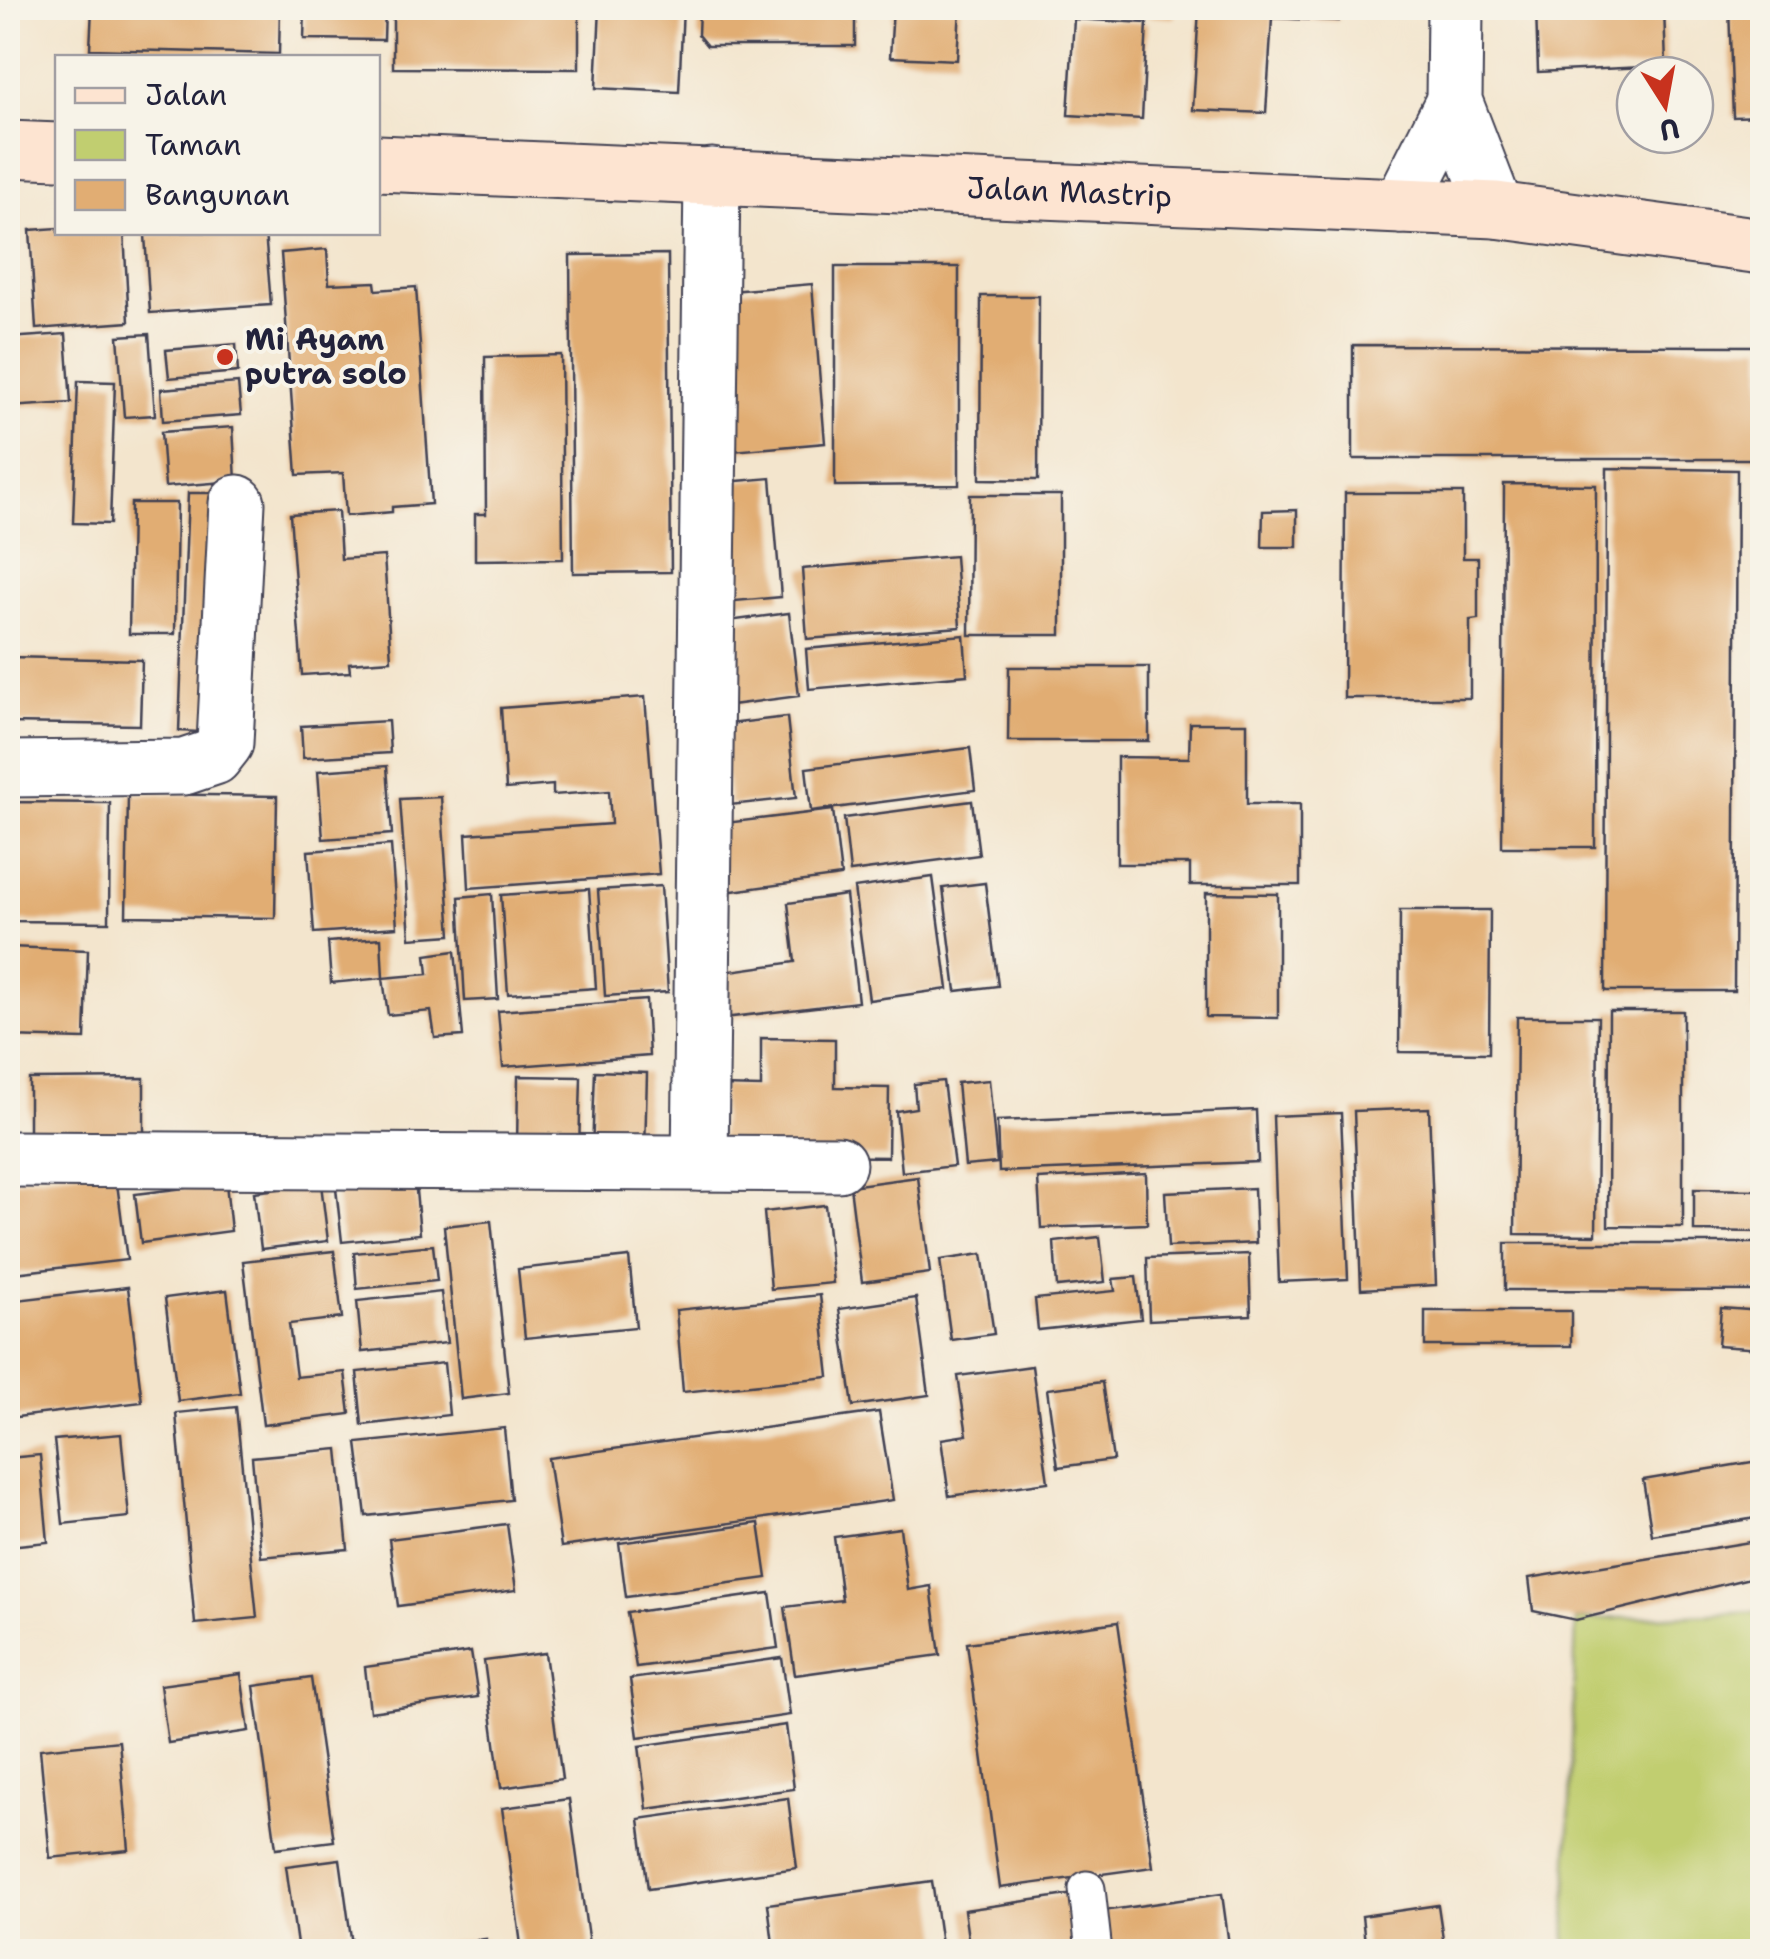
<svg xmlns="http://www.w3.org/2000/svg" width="1770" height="1959" viewBox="0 0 1770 1959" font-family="'Shantell Sans',sans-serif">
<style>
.green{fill:#c1ce70;stroke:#727856;stroke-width:2.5}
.building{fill:#e1ad73}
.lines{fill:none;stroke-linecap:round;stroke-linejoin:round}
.service-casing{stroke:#413f51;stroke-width:39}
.minor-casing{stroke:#413f51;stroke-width:59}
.secondary-casing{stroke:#413f51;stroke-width:59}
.service{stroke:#fff;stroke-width:35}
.minor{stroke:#fff;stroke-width:55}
.secondary{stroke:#fde4d1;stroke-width:55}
.poi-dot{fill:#c8321e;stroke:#f7f3e8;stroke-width:4}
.labels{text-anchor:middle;stroke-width:8;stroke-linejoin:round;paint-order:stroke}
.street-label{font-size:30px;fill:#22223b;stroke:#f7f3e8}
.poi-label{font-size:30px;font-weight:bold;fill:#22223b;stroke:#f7f3e8;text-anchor:start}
</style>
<rect width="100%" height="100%" fill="#f7f3e8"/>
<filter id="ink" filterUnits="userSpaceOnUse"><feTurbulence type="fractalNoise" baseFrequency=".01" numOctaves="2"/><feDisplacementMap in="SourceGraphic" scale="20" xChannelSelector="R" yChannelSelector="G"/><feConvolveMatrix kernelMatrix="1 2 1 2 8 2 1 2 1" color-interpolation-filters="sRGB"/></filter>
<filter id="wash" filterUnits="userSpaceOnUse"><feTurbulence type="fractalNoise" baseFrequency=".0048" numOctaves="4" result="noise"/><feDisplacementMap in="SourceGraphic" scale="40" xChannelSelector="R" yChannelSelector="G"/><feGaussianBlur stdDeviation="2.25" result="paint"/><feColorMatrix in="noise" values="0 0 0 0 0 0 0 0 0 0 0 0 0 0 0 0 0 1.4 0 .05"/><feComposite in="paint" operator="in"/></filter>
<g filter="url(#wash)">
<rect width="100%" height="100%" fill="#f3e5cd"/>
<!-- green -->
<path class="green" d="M1762,1612V1951H1565L1576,1620Z"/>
<g id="blocks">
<!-- building -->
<g class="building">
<path d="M92,8H280L279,54L90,49Z"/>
<path d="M305,8H385L384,40L304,39Z"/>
<path d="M393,8H579V69L393,68Z"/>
<path d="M600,8H683L679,92L596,88Z"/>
<path d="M699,8H855V46H707L698,35Z"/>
<path d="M893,8H960L957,60L890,57Z"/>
<path d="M1073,8H1175L1174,18L1073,10Z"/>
<path d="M1199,8H1339L1338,21L1272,18L1266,113L1193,110Z"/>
<path d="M1536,8H1664L1666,66L1538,72Z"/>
<path d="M1729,8H1762V116L1733,117Z"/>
<path d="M1074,19L1147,23L1142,119L1068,115Z"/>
<path d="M8,207L20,208L13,317H8Z"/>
<path d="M58,228V232H124L129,322L36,329L30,230Z"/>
<path d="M182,232H265L271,305L150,313L145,235Z"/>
<path d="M327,249L329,284L375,282L376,290L416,287L431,504L392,507V512L346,516L343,473L297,475L281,253Z"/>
<path d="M668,254L671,572L573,573L570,255Z"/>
<path d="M835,267H959V485L835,486Z"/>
<path d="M812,284L825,443L733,451L719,292Z"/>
<path d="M981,296H1039L1038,480L980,479Z"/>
<path d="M66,334L71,403L8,407V338Z"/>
<path d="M149,334L155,415L124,417L118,336Z"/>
<path d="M236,344L238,372L169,378L166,350Z"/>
<path d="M1353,345L1762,346V459H1353Z"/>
<path d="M561,355L563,559L475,560V514H486L485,357Z"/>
<path d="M78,381L115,382L110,524L73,523Z"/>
<path d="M238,383L241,415L163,421L161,389Z"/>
<path d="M233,427L236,481L165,487L161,432Z"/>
<path d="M1607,468L1737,470L1734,991H1605Z"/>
<path d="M771,478L781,597L724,602L714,483Z"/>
<path d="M1504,484L1596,485L1595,847H1502Z"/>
<path d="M188,493H231L221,733L179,731Z"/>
<path d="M1345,493H1463V558H1478V619L1470,620V698H1344Z"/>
<path d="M970,495H1061V635H969Z"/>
<path d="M131,503H177L175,634H129Z"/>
<path d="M1297,510V547H1262L1263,511Z"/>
<path d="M338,511L341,559L384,556L391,660L349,663L350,672L302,675L290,514Z"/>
<path d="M955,556L960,627L807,639L802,569Z"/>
<path d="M789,613L799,696L731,705L721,622Z"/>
<path d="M964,635L967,675L809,689L806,649Z"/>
<path d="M8,657L142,660L140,725L8,723Z"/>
<path d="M1009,667H1149V741H1008Z"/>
<path d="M645,697L659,874L469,888L466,834L611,824L609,791L553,795V785L506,789L501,708Z"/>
<path d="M787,717L796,798L730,805L720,725Z"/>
<path d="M388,721L390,753L303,758L301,726Z"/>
<path d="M1190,723H1247V804H1300V885H1190V864H1117V757L1189,758Z"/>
<path d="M970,748L975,790L811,811L806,768Z"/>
<path d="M387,766L392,834L323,839L318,771Z"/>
<path d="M128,794L277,796L275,918L126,916Z"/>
<path d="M441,797L451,935L410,938L400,799Z"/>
<path d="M972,801L979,855L850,872L844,818Z"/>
<path d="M8,802L110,803L109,922L8,921Z"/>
<path d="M833,810L841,876L725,892L717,824Z"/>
<path d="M391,845L397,927L314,933L308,851Z"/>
<path d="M933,877L948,989L869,1000L854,888Z"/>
<path d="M985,883L998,986L956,991L943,888Z"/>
<path d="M661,886L668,992L605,996L598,890Z"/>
<path d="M589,889L596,988L508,994L501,895Z"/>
<path d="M1206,893L1278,894V1018L1206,1017Z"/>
<path d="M492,894L498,999L465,1001L459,897Z"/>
<path d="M846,895L858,1002L715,1019L709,974L795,962L788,903Z"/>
<path d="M1400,910H1490L1489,1053L1399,1052Z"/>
<path d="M381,938L383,978L428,974L426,955L455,951L463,1036L435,1038L431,1011L388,1015L383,978L331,983L328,942Z"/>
<path d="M8,947L88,950L85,1039L8,1037Z"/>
<path d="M1754,957L1762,958V1012H1754Z"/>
<path d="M646,1000L649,1056L503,1067L498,1011Z"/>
<path d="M1609,1011H1683V1227L1608,1226Z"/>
<path d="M1517,1017H1598L1596,1235L1515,1234Z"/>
<path d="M761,1038L835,1039V1087L889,1088L888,1157L721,1155L722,1086L761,1087Z"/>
<path d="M1759,1070H1762V1232L1694,1231V1189L1759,1190Z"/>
<path d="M595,1071L647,1073L645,1153L592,1151Z"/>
<path d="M518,1076L581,1077L579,1151L517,1150Z"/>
<path d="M144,1078V1142L29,1143V1079Z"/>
<path d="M989,1080L997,1163L965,1166L957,1083Z"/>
<path d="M943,1081L954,1166L902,1172L896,1111L916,1108L914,1084Z"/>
<path d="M1429,1108L1436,1285L1361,1289L1354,1111Z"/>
<path d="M1256,1110L1258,1162L999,1172L997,1121Z"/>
<path d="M1341,1113L1348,1279L1279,1282L1273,1116Z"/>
<path d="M115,1168L127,1260L14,1273L8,1223V1181Z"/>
<path d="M1146,1173L1147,1224L1041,1228L1038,1179Z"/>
<path d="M918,1177L930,1273L862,1282L850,1186Z"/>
<path d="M415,1180L420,1234L342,1242L336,1188Z"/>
<path d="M226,1183L231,1231L141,1243L135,1194Z"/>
<path d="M321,1184L328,1241L261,1249L254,1192Z"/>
<path d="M1254,1188L1256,1243L1168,1247L1165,1192Z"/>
<path d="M825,1205L833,1283L771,1289L764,1212Z"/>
<path d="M491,1221L509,1393L461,1399L444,1226Z"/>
<path d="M1100,1237L1105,1282L1057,1287L1054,1242Z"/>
<path d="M1505,1243H1762V1291L1505,1290Z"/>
<path d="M433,1245L437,1281L357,1289L354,1253Z"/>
<path d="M334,1251L342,1318L289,1324L296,1377L345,1372L350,1414L263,1425L243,1261Z"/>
<path d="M982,1254L994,1334L951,1340L940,1260Z"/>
<path d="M1249,1254L1251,1315L1149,1320L1147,1258Z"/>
<path d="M629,1257L636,1327L525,1338L518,1269Z"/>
<path d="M1136,1277L1141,1319L1038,1330L1035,1299L1115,1291L1113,1279Z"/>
<path d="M128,1287L142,1402L8,1418V1301Z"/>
<path d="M227,1290L240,1393L178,1401L165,1298Z"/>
<path d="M441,1292L447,1343L362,1352L357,1301Z"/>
<path d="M820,1295L829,1377L683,1392L676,1310Z"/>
<path d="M916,1298L929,1395L853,1406L839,1309Z"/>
<path d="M1721,1308L1762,1311V1349L1718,1346Z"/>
<rect x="1425" y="1311" width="146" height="35"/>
<path d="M444,1363L449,1415L362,1425L357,1372Z"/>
<path d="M1032,1366L1048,1482L949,1496L941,1439L967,1435L958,1376Z"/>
<path d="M1102,1382L1113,1460L1058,1467L1047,1389Z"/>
<path d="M236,1407L257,1618L195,1624L176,1413Z"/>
<path d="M879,1412L893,1500L561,1547L548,1458Z"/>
<path d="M504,1428L511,1500L366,1516L357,1443Z"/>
<path d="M121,1434L129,1517L63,1524L54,1440Z"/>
<path d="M338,1449L348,1549L261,1557L252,1457Z"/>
<path d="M40,1455L48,1542L8,1546V1458Z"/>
<path d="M1758,1461L1762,1517L1652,1535L1643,1480Z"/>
<path d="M759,1523L767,1578L626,1597L619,1543Z"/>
<path d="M507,1524L516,1590L398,1606L389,1539Z"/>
<path d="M900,1528L908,1590L931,1586L940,1655L795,1675L785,1607L842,1600L834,1537Z"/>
<path d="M1762,1540V1575L1576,1620L1533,1611L1529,1578Z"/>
<path d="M770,1593L778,1648L636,1667L627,1613Z"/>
<path d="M1118,1622L1153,1867L1000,1888L967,1643Z"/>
<path d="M471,1652L478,1697L370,1712L365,1667Z"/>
<path d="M545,1653L562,1779L501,1788L484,1661Z"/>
<path d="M782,1658L790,1715L638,1737L630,1679Z"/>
<path d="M241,1674L249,1731L168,1743L160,1685Z"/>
<path d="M311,1678L334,1841L276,1848L254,1686Z"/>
<path d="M786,1725L794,1789L647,1809L639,1746Z"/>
<path d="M119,1741L129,1850L50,1858L40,1749Z"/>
<path d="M788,1798L797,1868L648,1889L639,1819Z"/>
<path d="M569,1799L590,1952H522L502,1808Z"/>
<path d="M340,1859L353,1952H298L286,1866Z"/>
<path d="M932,1881L942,1952H774L768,1904Z"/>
<path d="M1075,1894L1083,1952H970L964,1910Z"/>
<path d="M1222,1894L1230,1952H1102L1096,1912Z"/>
<path d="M1438,1905L1445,1952H1366L1362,1916Z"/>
<path d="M486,1939L487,1952H414V1947Z"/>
</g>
</g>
</g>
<g filter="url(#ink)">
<use href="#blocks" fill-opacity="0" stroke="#413f51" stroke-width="2.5"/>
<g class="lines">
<!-- service casing -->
<g class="service-casing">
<path id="service" d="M1087,1889L1094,1952"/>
</g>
<!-- minor casing -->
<g class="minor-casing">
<g id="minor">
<path d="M1455,8L1454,101L1496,210"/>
<path d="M1401,206L1454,101"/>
<path d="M8,769L184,767L214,757L225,743L237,503"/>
<path d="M8,1159L838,1164"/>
<path d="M700,1163L712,176"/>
</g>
</g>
<!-- secondary casing -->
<g class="secondary-casing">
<g id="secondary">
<path d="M8,149L58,151"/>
<path id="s1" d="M378,163L1496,210L1762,246"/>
</g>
</g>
<!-- service -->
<use href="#service" class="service"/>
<!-- minor -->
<use href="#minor" class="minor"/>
<!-- secondary -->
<use href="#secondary" class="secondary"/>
</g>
</g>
<!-- markers -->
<circle class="poi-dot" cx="225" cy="357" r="10"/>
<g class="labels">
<!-- street labels -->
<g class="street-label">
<text dy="10" stroke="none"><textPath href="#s1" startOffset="692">Jalan Mastrip</textPath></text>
</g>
<!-- poi labels -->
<g class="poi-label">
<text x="245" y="350">Mi Ayam<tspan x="245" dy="34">putra solo</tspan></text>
</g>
</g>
<!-- margin -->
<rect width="1770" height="1959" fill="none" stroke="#f7f3e8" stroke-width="40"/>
<!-- legend -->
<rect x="55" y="55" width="325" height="180" fill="#f7f3e8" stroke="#a29fa3" stroke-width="2.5"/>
<rect x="75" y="88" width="50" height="15" fill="#fde4d1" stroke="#a29fa3" stroke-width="2.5"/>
<text x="145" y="105" font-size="30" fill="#22223b">Jalan</text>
<rect x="75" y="130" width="50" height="30" fill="#c1ce70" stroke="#a29fa3" stroke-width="2.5"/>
<text x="145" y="155" font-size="30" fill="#22223b">Taman</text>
<rect x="75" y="180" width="50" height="30" fill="#e1ad73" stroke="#a29fa3" stroke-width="2.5"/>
<text x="145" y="205" font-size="30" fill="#22223b">Bangunan</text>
<!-- north arrow -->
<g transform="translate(1665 105) rotate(169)"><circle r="48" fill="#f7f3e8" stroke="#a29fa3" stroke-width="2.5"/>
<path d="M0-8L18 38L0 25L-18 38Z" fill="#c8321e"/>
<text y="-15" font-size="28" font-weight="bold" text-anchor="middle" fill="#22223b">U</text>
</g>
</svg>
